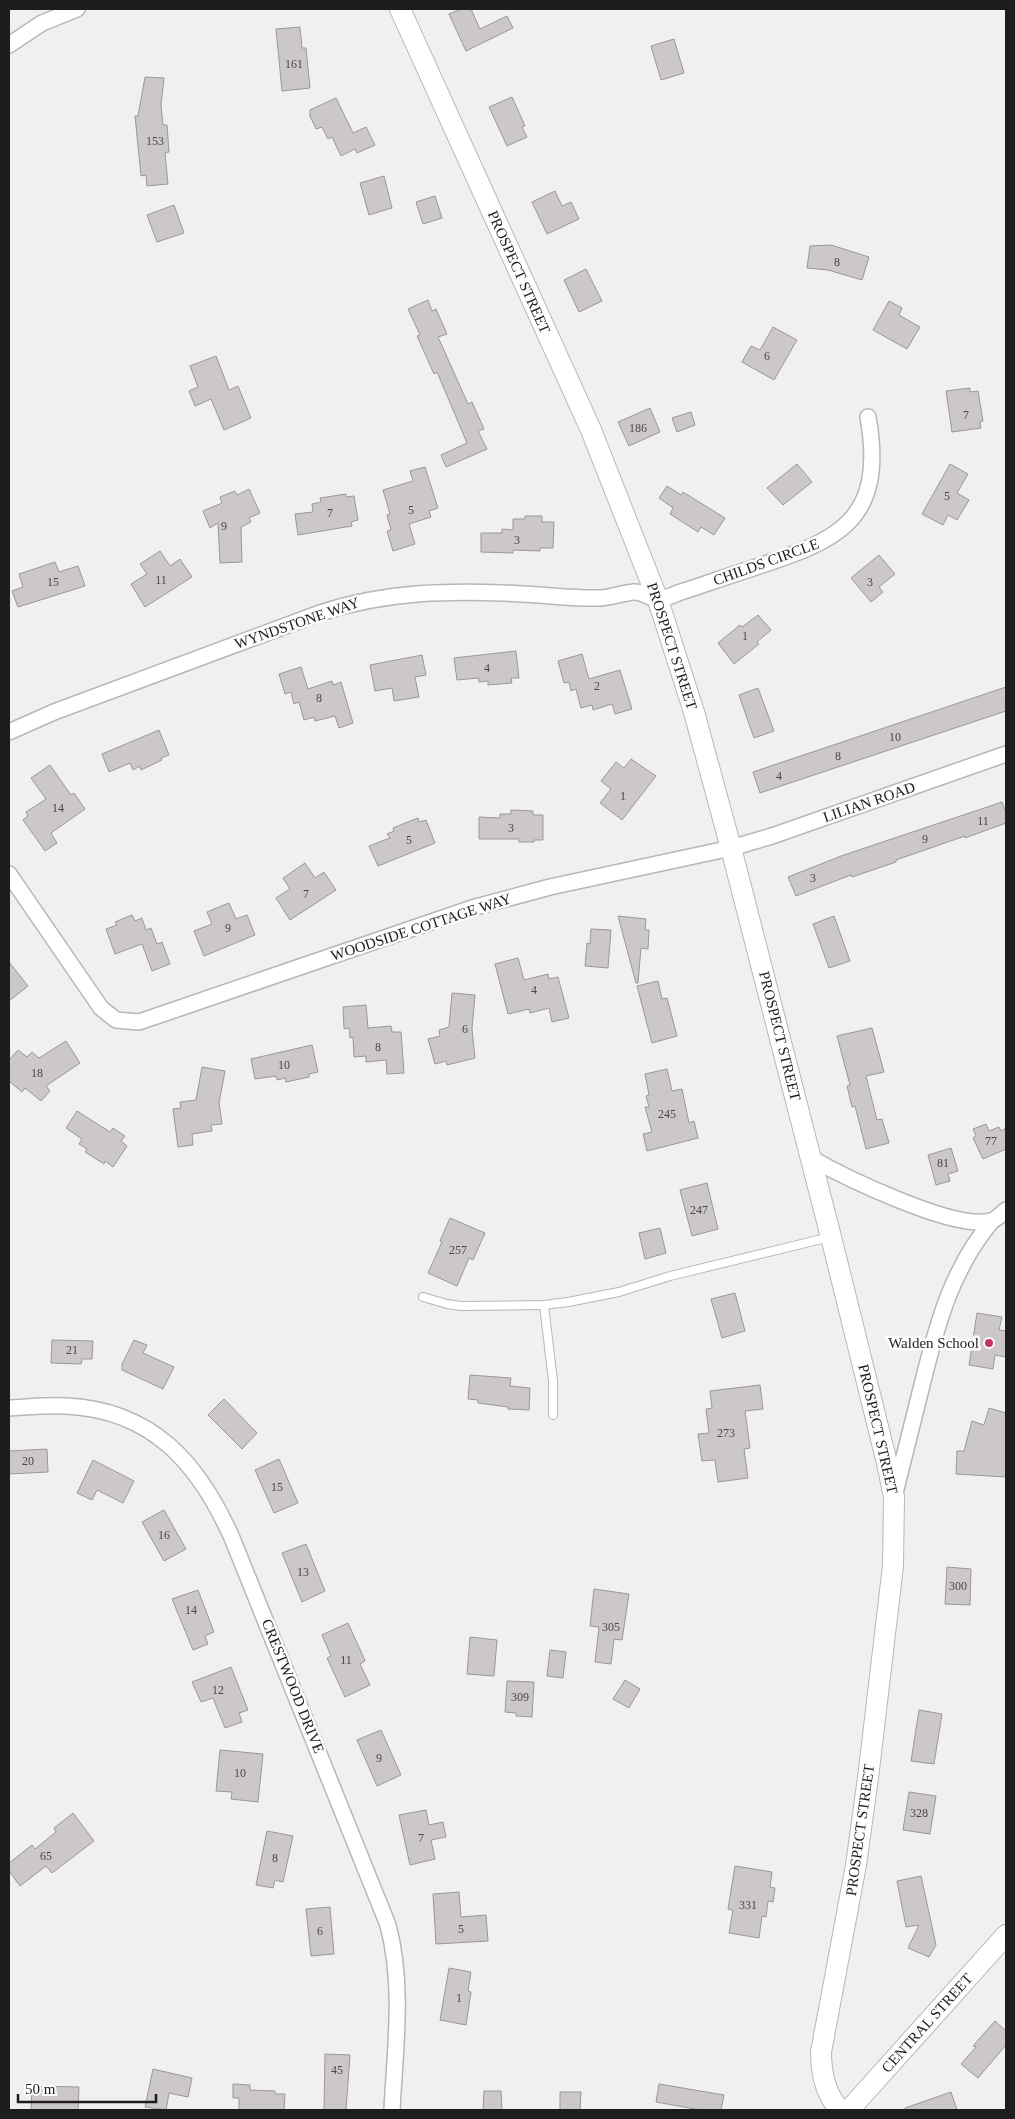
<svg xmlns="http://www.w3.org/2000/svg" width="1015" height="2119" viewBox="0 0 1015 2119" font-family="Georgia,serif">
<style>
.building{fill:#ccc8c7;stroke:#9b9796}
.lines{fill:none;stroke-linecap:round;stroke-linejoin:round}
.lane-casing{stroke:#b7b7ba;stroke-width:10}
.street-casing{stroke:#b7b7ba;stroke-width:18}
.secondary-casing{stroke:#b7b7ba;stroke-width:22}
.lane{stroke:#fff;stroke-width:8}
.street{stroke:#fff;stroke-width:15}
.secondary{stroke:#fff;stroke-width:20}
.poi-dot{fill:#c2335d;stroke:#fdfdff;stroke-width:2}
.labels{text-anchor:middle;stroke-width:5;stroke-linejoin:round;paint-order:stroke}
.number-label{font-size:12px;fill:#494848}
.street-label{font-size:15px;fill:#1d1d1e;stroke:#fdfdff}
.poi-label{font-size:15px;fill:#1d1d1e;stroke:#fdfdff;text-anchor:end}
</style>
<rect width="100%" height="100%" fill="#f0f0f3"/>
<!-- building -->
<g class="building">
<path d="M461,9H471L480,29L507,16L513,28L466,51L449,14Z"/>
<path d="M300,27L302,48H306L310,88L282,91L276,29Z"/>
<path d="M674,39L684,73L661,80L651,46Z"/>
<path d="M145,77L164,78L161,105L163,125H167L169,152L165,153L168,184L147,186L146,175L141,176L135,116H138Z"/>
<path d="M512,97L525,126L522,127L527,137L507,146L489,107Z"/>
<path d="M336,98L353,133L366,127L375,145L357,153L355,149L341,156L332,137L328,139L322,127L316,129L310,116V110Z"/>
<path d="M384,176L392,208L369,215L360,183Z"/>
<path d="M555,191L562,206L571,202L579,219L547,234L532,202Z"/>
<path d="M435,196L442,218L423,224L416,202Z"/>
<path d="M174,205L184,233L157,242L147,215Z"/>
<path d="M831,245L869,257L862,280L828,270L807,268L810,246Z"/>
<path d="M586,269L602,301L579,312L564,280Z"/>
<path d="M428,300L432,311L436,309L447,334L438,337L468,404L472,402L484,429L478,431L487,449L446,467L441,455L467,443L437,372L434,374L417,336L420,335L408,309Z"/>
<path d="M889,301L902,308L899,315L920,327L907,349L873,330Z"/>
<path d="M773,327L797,340L774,380L742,362L751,346L760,350Z"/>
<path d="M216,356L229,390L238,386L251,418L224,430L211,399L195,406L189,391L198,387L190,366Z"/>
<path d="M970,388V392L978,391L983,421L980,422L981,428L952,432L946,391Z"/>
<path d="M650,408L660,432L629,446L618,422Z"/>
<path d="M691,412L695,425L677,432L672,418Z"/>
<path d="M797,464L812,482L783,505L767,488Z"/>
<path d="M950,464L968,474L957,493L969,500L957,520L948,515L943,525L922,514Z"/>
<path d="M425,467L438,508L429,511L431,517L409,524L415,544L393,551L387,531L391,530L387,515L390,514L383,490L413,481L410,471Z"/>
<path d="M667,486L681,495L683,492L725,518L714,535L701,527L698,532L670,514L673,508L659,498Z"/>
<path d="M249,489L260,513L249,518L251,522L241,527L242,562L220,563L218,523L210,528L203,511L222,503L220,497L235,491L237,495Z"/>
<path d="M346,494V497L354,496L358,520L351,522L352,526L298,535L295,514L313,512L312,504L321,502L320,498Z"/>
<path d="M525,516H542V522H554L553,548H540V551L513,550V553L481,552V533H502V529L513,530V519H525Z"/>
<path d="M160,551L170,566L180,559L192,577L145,607L131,584L147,574L140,564Z"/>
<path d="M879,555L895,574L879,587L883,592L871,602L851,578Z"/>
<path d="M55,562L59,572L78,566L85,586L18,607L12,591L23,587L19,574Z"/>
<path d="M758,615L771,630L757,642L759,644L734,664L718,643L740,625L742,627Z"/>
<path d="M516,651L519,678H511L512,683L488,685V681L479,682V678L457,680L454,658Z"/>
<path d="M582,654L589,679L620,670L632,709L615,714L612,704L593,710L592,705L581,708L576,689L571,691L569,682L564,683L558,661Z"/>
<path d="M422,655L426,675L415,677L419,697L394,701L392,688L375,691L370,665Z"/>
<path d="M301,667L308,689L332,681L333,685L341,682L353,723L339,728L335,716L315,721L314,717L304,720L299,702L294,704L291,692L285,694L279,674Z"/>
<path d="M1006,687V711L760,793L753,772Z"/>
<path d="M758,688L774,731L754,738L739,695Z"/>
<path d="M159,730L169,755L161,758L162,760L141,770L140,766L133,770L130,763L109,772L102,754Z"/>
<path d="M631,759L656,776L622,820L600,803L611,789L601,781L616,762L624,768Z"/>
<path d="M50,765L71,795L74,793L85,809L51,833L57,843L45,851L23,820L28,816L26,812L46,799L31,778Z"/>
<path d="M1002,802L1006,813V823L965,838V836L896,860V862L852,877L851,875L796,896L788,877L841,856Z"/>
<path d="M511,810L533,811V815H543V840H534V842H519V839H479V817L500,818V814H511Z"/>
<path d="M418,818L419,822L426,820L435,843L378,866L369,846L390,838L387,834L394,831L393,828Z"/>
<path d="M305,863L315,878L324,872L336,890L290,920L276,898L290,889L283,878Z"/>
<path d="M229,903L236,919L247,915L255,935L204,956L194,931L212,924L207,912Z"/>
<path d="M132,915L135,921L142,918L146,930L151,928L157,944L162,942L170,964L152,971L142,944L115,954L106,929L117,925L115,922Z"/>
<path d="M618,916L646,919L645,930H649L648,949L641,948L638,983H636Z"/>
<path d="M834,916L850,961L829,968L813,924Z"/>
<path d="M591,929L611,930L608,968L585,966L587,943L590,944Z"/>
<path d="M518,958L524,980L548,974L549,979L558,977L569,1018L552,1022L549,1008L530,1013L529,1009L508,1014L495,964Z"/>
<path d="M9,962L28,986L9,1001Z"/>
<path d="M658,981L662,999L667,998L677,1036L652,1043L637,986Z"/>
<path d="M452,993L475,995L472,1029L475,1058L447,1065L446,1061L435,1064L428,1039L440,1036L439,1030L449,1027Z"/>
<path d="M366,1005L368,1028L391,1026L392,1032H401L404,1073L387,1074L386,1060L366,1062V1056L354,1057L353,1037L350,1038L349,1028L344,1029L343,1007Z"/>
<path d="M872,1028L884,1072L866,1076L877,1120L882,1119L889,1143L866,1149L855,1106L852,1107L847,1086L850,1085L837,1036Z"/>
<path d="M66,1041L80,1063L46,1086L50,1091L41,1101L25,1088L22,1092L9,1081V1060L18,1050L27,1057L32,1052L39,1058Z"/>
<path d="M312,1045L318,1072L309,1074V1077L286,1082L285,1078L277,1080L276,1076L255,1079L251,1059Z"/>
<path d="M202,1067L225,1071L219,1103L222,1124L211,1125L212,1131L192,1134L193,1145L178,1147L173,1109L181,1108L180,1102L196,1100Z"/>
<path d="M667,1069L672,1091L682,1089L689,1123L694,1121L698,1138L647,1151L643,1134L652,1132L645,1107H649L646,1096L649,1095L645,1074Z"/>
<path d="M77,1111L110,1132L113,1128L125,1136L121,1141L127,1146L113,1167L105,1161L104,1164L85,1152L87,1149L79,1144L82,1139L66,1128Z"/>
<path d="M986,1124L989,1131L999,1127L1001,1131L1006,1128V1149L983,1159L973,1138L976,1136L973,1129Z"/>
<path d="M951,1148L958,1171L948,1174L950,1181L936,1185L928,1155Z"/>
<path d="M707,1183L718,1229L692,1236L680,1190Z"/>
<path d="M450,1218L485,1233L473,1260L469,1258L457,1286L428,1273L442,1242L440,1241Z"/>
<path d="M660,1228L666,1253L645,1259L639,1233Z"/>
<path d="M735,1293L745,1331L722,1338L711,1299Z"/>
<path d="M977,1313L1002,1317L999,1330L1006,1331V1357L995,1355L993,1369L969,1365Z"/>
<path d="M52,1340L93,1341L92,1359H82L81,1364L51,1363Z"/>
<path d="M134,1340L147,1345L143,1353L174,1367L163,1389L122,1370V1364Z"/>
<path d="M470,1375L511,1378L510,1386L530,1388L529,1410L508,1409V1407L478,1403V1400L468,1399Z"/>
<path d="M760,1385L763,1409L745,1411L750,1448L744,1449L748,1478L718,1482L715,1460L702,1461L698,1434L709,1433L706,1409L712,1408L710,1391Z"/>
<path d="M224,1399L257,1433L242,1449L208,1415Z"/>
<path d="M989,1408L1006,1413V1477L956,1474L957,1451H964L972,1421L984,1425Z"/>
<path d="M47,1449L48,1472L9,1474V1451Z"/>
<path d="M279,1459L298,1503L274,1513L255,1470Z"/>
<path d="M93,1460L134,1481L123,1503L97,1490L92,1500L77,1493Z"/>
<path d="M164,1510L186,1549L164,1561L142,1522Z"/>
<path d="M306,1544L325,1591L302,1602L282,1553Z"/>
<path d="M947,1567L971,1569L970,1605L945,1604Z"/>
<path d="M594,1589L629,1594L622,1640L614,1639L611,1664L595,1662L599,1627L590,1626Z"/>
<path d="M198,1590L214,1632L205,1636L208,1644L193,1650L172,1599Z"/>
<path d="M348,1623L363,1656L365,1661L360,1664L370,1685L345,1697L327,1658L331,1656L322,1635Z"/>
<path d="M470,1637L497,1640L494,1676L467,1674Z"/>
<path d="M550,1650L566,1652L563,1678L547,1676Z"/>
<path d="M231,1667L248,1710L239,1713L242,1722L225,1728L213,1698L201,1702L192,1682Z"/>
<path d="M625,1680L640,1689L629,1708L613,1699Z"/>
<path d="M507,1681L534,1682L532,1717L516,1716V1713L505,1712Z"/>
<path d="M919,1710L942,1714L934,1764L911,1761Z"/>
<path d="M381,1730L401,1775L377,1786L357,1740Z"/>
<path d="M220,1750L263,1754L258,1802L231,1799L232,1792L216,1791Z"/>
<path d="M909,1792L936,1796L930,1834L903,1830Z"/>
<path d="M426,1810L429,1825L443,1822L446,1837L431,1840L435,1859L410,1865L399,1815Z"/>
<path d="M73,1813L94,1841L52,1873L46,1866L20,1886L9,1871V1863L32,1845L35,1849L56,1832L54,1828Z"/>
<path d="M267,1831L293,1836L283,1882L275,1880L273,1888L256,1885Z"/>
<path d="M735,1866L772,1872L770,1887L775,1888L773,1902L768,1901L766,1917L762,1916L759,1938L729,1933L733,1910L728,1909Z"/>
<path d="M921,1876L936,1945L929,1957L908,1948L919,1925L906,1927L897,1881Z"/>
<path d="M459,1892L461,1917L486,1915L488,1941L436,1944L433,1894Z"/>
<path d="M330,1907L334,1954L311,1956L306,1909Z"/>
<path d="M449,1968L471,1972L468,1991L471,1992L466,2025L440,2020Z"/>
<path d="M995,2021L1006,2031V2045L978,2078L961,2064L976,2047L973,2046Z"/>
<path d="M325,2054L350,2055L346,2110H324Z"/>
<path d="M153,2069L192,2078L188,2097L169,2093L166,2110L145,2107Z"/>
<path d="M233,2084L250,2085V2090L275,2091V2094H285L284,2110H239V2098H233Z"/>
<path d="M659,2084L724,2095L721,2110H700L656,2102Z"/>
<path d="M32,2086L79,2087L78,2110H31Z"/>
<path d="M484,2091H501L502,2110H483Z"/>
<path d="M560,2092H581L580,2110H560Z"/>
<path d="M951,2092L957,2110H905V2108Z"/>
</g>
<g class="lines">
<!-- lane casing -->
<g class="lane-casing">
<g id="lane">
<path d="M423,1297L447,1304L461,1306L544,1305L568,1302L619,1292L670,1276L830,1237"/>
<path d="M544,1305L553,1381V1415"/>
</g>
</g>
<!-- street casing -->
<g class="street-casing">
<g id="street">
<path d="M9,45L42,23L77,9"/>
<path d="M9,732L54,712L320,613C386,591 453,590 522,594C548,595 575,599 601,598C612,597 623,593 634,592C643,591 651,600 659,599C666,599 674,594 681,592C700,586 719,579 738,573C828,543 888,530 868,417"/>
<path d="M9,874L101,1008L116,1020L139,1022L472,908L550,887L731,848L772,836L1006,754"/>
<path d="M811,1158C844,1177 955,1231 991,1221C996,1220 1002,1213 1006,1210"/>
<path d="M9,1408C28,1407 47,1405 66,1406C153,1410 199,1464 232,1538L388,1925C404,1985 395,2049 392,2110"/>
<path d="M895,1493C905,1454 914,1416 924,1377C938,1321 953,1267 992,1221"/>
</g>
</g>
<!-- secondary casing -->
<g class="secondary-casing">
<g id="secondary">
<path d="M400,9L591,430L658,600L694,712L731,848L831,1237L887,1463L894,1497L893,1566L868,1778L856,1865L821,2052C821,2074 825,2094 840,2110"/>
<path d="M849,2110L1006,1935"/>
</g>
</g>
<!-- lane -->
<use href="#lane" class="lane"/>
<!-- street -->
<use href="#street" class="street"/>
<!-- secondary -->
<use href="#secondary" class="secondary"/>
</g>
<!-- markers -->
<circle class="poi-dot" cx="989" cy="1343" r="5"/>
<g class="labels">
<!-- number labels -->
<g class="number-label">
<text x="294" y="68">161</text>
<text x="155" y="145">153</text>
<text x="837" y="266">8</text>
<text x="767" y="360">6</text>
<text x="966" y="419">7</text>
<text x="638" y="432">186</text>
<text x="947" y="500">5</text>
<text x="411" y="514">5</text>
<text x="330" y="517">7</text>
<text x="224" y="530">9</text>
<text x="517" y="544">3</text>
<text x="161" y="584">11</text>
<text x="53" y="586">15</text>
<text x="870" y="586">3</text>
<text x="745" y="640">1</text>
<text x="487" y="672">4</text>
<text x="597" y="690">2</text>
<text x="319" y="702">8</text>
<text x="895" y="741">10</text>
<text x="838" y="760">8</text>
<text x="779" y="780">4</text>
<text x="623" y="800">1</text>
<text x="58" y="812">14</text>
<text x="983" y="825">11</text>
<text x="511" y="832">3</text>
<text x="925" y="843">9</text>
<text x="409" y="844">5</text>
<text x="813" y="882">3</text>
<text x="306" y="898">7</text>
<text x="228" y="932">9</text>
<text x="534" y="994">4</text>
<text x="465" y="1033">6</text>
<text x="378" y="1051">8</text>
<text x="284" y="1069">10</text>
<text x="37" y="1077">18</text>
<text x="667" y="1118">245</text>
<text x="991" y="1145">77</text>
<text x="943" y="1167">81</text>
<text x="699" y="1214">247</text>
<text x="458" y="1254">257</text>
<text x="72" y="1354">21</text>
<text x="726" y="1437">273</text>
<text x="28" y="1465">20</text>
<text x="277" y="1491">15</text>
<text x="164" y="1539">16</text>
<text x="303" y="1576">13</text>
<text x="958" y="1590">300</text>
<text x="191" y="1614">14</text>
<text x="611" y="1631">305</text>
<text x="346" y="1664">11</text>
<text x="218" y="1694">12</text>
<text x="520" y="1701">309</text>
<text x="379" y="1762">9</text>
<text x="240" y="1777">10</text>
<text x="919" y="1817">328</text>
<text x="421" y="1842">7</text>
<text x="46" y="1860">65</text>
<text x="275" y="1862">8</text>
<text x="748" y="1909">331</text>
<text x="461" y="1933">5</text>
<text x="320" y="1935">6</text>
<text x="459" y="2002">1</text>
<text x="337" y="2074">45</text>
</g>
<!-- street labels -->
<g class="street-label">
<text transform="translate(519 272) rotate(66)" y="5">PROSPECT STREET</text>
<text transform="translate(766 562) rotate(-20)" y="5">CHILDS CIRCLE</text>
<text transform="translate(297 623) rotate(-19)" y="5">WYNDSTONE WAY</text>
<text transform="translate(672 646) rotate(72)" y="5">PROSPECT STREET</text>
<text transform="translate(869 802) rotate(-19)" y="5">LILIAN ROAD</text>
<text transform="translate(421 927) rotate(-18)" y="5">WOODSIDE COTTAGE WAY</text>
<text transform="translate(780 1036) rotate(76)" y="5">PROSPECT STREET</text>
<text transform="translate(878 1429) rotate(77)" y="5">PROSPECT STREET</text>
<text transform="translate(293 1686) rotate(68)" y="5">CRESTWOOD DRIVE</text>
<text transform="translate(860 1830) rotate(-82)" y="5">PROSPECT STREET</text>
<text transform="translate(927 2023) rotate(-48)" y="5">CENTRAL STREET</text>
</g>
<!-- poi labels -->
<g class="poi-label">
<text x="979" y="1348">Walden School</text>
</g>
</g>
<!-- border -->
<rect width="1015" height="2119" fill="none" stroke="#1d1d1e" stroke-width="20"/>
<!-- scale -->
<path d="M18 2094v8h138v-8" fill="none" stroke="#1d1d1e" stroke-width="2.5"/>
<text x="25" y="2094" font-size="15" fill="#1d1d1e" stroke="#fdfdff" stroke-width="4" paint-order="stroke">50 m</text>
</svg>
